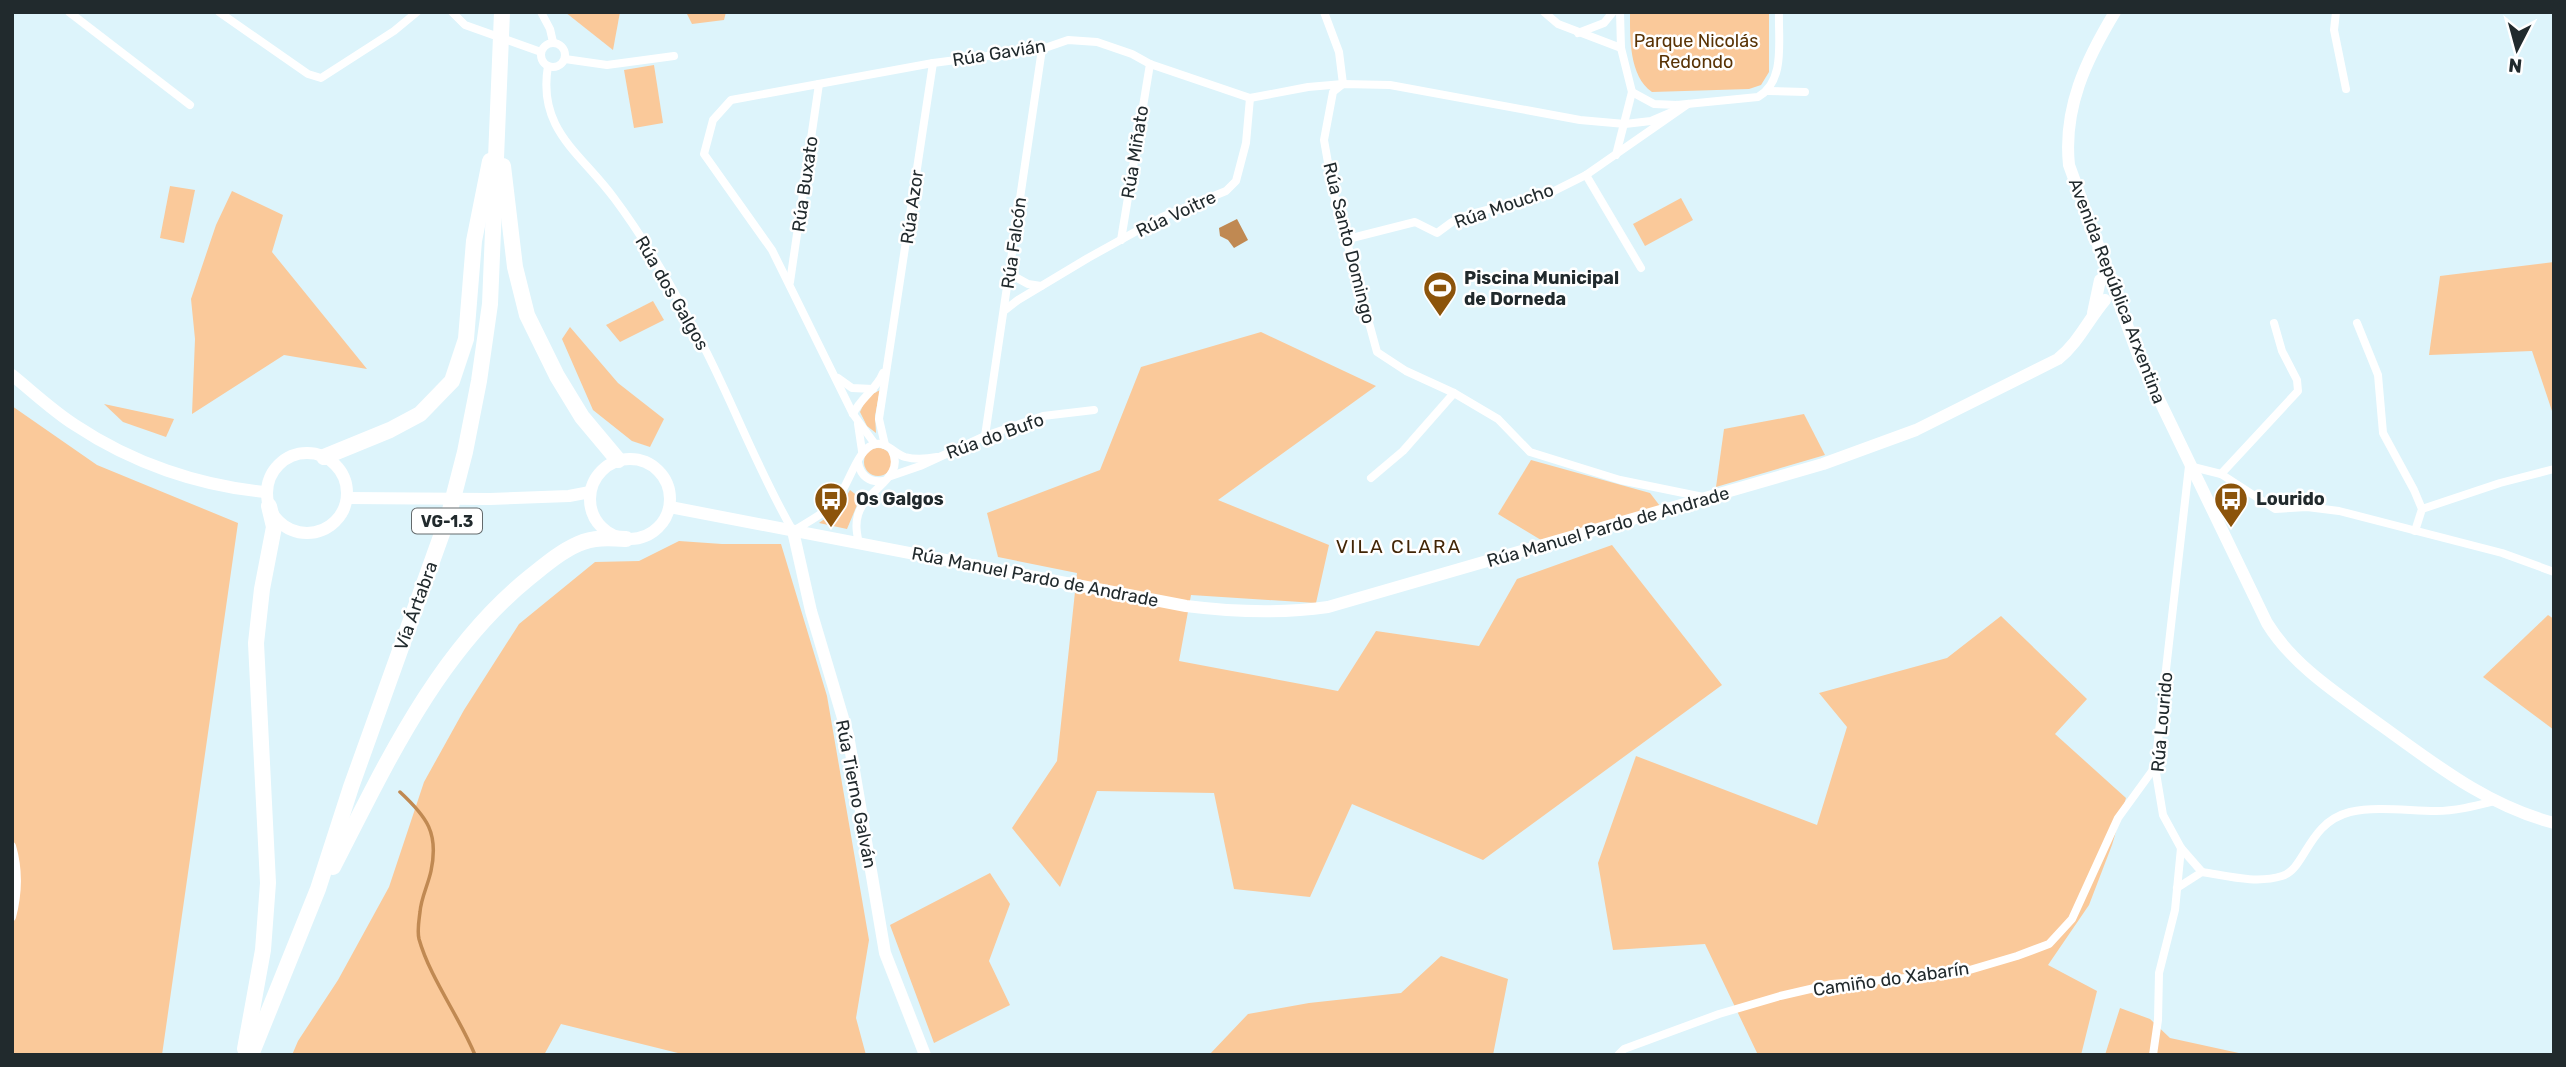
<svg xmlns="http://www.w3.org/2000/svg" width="2566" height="1067" viewBox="0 0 2566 1067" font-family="Rubik,sans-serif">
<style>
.green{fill:#fac99a}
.water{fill:#c08952}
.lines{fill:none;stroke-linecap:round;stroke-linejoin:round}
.stream{stroke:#c08952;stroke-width:3.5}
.street{stroke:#fff;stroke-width:8}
.secondary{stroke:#fff;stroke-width:12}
.highway{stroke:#fff;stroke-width:16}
.labels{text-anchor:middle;stroke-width:5;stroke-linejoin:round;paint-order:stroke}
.shield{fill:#fff;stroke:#646a6c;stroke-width:2}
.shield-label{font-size:16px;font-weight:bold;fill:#212a2d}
.park-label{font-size:18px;fill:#593305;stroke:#fff}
.street-label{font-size:18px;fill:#212a2d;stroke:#fff}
.poi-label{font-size:18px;font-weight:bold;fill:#212a2d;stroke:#fff;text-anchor:start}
.neighbourhood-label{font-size:19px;letter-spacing:2px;fill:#422607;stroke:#fff}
</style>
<rect width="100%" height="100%" fill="#ddf4fb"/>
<!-- green -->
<g class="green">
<path d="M565,12H620L613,50Z"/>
<path d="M686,12H726L724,20L692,24Z"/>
<path d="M1630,12H1769V72L1761,85L1749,89L1652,92C1629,76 1630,38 1630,12Z"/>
<path d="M654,65L663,123L634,128L624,70Z"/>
<path d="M170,186L195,190L184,243L160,238Z"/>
<path d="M232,191L283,215L272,252L367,369L284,355L192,414L195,339L191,299L216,225Z"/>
<path d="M1681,198L1693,220L1645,246L1633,224Z"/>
<path d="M2554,262V417L2532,351L2429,355L2440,276Z"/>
<path d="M653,301L664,320L620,342L606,325Z"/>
<path d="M570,327L618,383L664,419L650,447L632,441L593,410L562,339Z"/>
<path d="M1261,332L1376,386L1218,500L1329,545L1316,603L1191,595L1179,661L1338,691L1376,631L1479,646L1517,579L1612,545L1722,685L1483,860L1352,804L1310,897L1234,889L1214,793L1097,791L1060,887L1012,828L1057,761L1077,573L998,557L987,513L1100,470L1141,367Z"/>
<path d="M880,390L875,416L876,433L867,426L860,412L867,397Z"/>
<path d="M104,404L174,419L166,437L123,422Z"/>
<path d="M12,406L97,465L238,523L162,1055H12Z"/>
<path d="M1804,414L1825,455L1716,487L1724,429Z"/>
<circle cx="878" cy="462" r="14"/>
<path d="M1531,460L1650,493L1660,506L1541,540L1498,514Z"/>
<path d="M850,490L860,498L847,529L819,523L839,508Z"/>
<path d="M679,541L722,544H781L827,696L869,940L856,1018L866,1055H686L561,1024L544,1055H292L298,1041L338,980L389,887L424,782L464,710L519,624L595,562L639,561Z"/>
<path d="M2548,615L2554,619V730L2483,677Z"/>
<path d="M2001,616L2087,699L2055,734L2126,798L2112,845L2089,905L2048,965L2097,991L2081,1055H1758L1705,944L1613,950L1598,863L1636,756L1817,825L1847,727L1819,693L1947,658Z"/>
<path d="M990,873L1010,904L989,961L1010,1005L934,1043L890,925Z"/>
<path d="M1441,956L1508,979L1493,1055H1209L1248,1014L1309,1003L1401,993Z"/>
<path d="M2120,1008L2150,1019L2170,1038L2248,1055H2105Z"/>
</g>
<!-- water -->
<path class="water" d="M1237,219L1248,240L1234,248L1228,240L1220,236L1219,228Z"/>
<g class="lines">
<!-- stream -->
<path class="stream" d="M400,792C427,817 439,833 431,871C428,885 421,898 420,912C419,920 417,931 419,939C430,978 459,1016 475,1055"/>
<!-- street -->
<g class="street">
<path d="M69,12L190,105"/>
<path d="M219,12L308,74L321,78L394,31L417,12"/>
<path d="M452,12L465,25L541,52"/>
<path d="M541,12L550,29L553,42"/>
<path d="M1324,12L1339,52L1343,84L1333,92L1324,140L1333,191L1377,352L1406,371L1454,393L1498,419L1530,452L1620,480L1703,497"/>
<path d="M1544,12L1558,24L1621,48"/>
<path d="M1620,12L1621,48L1632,92L1654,104L1677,105L1758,97C1786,81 1778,40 1779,12"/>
<path d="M2336,12L2334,30L2346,89"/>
<path d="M1578,33L1604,23L1613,12"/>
<circle cx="553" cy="55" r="12"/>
<path d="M565,59L607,65L674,56"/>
<path d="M548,66C537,130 581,153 614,198C650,246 680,300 707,353C737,413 760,474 793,531C808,522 826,513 837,499C849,485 858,446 876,444C887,442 895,454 905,457C916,460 926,459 937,457"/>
<path d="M1768,91L1805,92"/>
<path d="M1616,155L1632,92"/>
<path d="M1586,175L1641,268"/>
<path d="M1348,239L1415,222L1437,233L1452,222L1467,215L1548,194L1586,175L1688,104"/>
<path d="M1121,240L1150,64"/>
<path d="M1010,274L1028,284L1041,286"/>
<path d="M790,282L819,84"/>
<path d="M1005,310L1018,300L1088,258L1162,217L1226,191L1236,181L1246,143L1250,98"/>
<path d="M2357,323L2378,375L2383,433L2414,490L2422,509L2415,531"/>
<path d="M838,378L852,388L873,389"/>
<path d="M853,414C861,397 877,389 883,373"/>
<path d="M858,424L862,451"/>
<path d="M985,436L1042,49"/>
<path d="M875,444L853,414L772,250L704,154L713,120L731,100L933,63L1042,49L1068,40L1097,42L1132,54L1150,64L1250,98L1308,87L1343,84L1390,85L1580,120L1625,124L1651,121L1672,112L1677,105"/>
<path d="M885,445L879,419L933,63"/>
<path d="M858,463C861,476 869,483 883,481"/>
<path d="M2221,474L2298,391L2297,380L2282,351L2274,323"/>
<path d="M891,476L920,466L985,436L1043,416L1094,410"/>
<path d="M1371,478L1403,451L1454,393"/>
<path d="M2422,509L2500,483L2554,469"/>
<path d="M859,544C857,534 855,525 858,515C865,489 906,478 892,451"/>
<path d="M12,846C19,870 18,894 12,917"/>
<path d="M2202,872C2228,876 2256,884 2282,876C2306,869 2307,823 2350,812C2377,806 2409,811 2436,811C2456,811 2475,806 2495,801"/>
<path d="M2177,888L2202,872L2181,848"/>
<path d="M1618,1055L1624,1049L1719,1014L1780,996L1832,984L1956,974L2017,956L2049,944L2072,919L2118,818L2155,767"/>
<path d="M2153,1055L2158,1020L2159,973L2175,910L2181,848L2163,815L2155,767L2189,466L2221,474L2275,509L2307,507L2339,511L2502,553L2554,572"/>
</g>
<!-- secondary -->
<g class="secondary">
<path d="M2115,12C2086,60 2063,108 2069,165L2139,358L2267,623C2294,667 2341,696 2382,726C2436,765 2488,806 2554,823"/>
<path d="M2093,313L2100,280L2109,275"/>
<path d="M12,375C33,392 53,411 75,425C132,463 199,486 266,492"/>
<circle cx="307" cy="493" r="40"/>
<circle cx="630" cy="499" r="40"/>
<path d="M348,498L490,499L569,496L590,492"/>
<path d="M670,507L1186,606C1234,612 1279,614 1328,607L1823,464L1916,430L2058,359C2079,342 2088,320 2105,300"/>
<path d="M793,531L811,611L848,735L885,953L925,1055"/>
</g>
<!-- highway -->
<g class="highway">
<path d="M503,166L515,267L527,315L557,376L582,417L618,460"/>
<path d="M324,457L390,430L420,414L452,381L466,339L474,241L490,161"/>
<path d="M333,867C386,764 437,652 530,577C545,565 560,552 578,544C594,537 609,538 626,539"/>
<path d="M245,1049L263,950L268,883L256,643L262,589L274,527L269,506"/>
<path d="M251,1055L318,889L351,787L449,514L465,452L479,381L490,304L502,12"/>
</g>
</g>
<!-- icons -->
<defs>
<g id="stadium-pin" transform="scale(1.75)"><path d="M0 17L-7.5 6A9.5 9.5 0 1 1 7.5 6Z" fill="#8c540b" stroke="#fff"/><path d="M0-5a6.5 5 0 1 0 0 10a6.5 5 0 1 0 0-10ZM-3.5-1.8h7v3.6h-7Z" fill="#fff"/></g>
<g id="bus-pin" transform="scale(1.75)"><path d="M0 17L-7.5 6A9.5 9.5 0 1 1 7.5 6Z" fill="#8c540b" stroke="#fff"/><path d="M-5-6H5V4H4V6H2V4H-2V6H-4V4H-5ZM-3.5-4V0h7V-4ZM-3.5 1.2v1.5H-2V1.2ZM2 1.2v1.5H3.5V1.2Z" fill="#fff"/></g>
</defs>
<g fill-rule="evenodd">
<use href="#stadium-pin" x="1440" y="288"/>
<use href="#bus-pin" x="831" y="499"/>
<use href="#bus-pin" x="2231" y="499"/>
</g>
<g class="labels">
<!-- shield labels -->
<rect class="shield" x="412" y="508.5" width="70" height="25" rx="5"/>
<g class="shield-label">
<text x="447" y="527">VG-1.3</text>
</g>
<!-- park labels -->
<g class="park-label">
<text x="1696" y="47">Parque Nicolás<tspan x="1696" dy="21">Redondo</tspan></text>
</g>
<!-- street labels -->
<g class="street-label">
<text transform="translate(999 53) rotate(-9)" y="6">Rúa Gavián</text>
<text transform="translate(1135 152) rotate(-81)" y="6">Rúa Miñato</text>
<text transform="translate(805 184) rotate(-82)" y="6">Rúa Buxato</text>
<text transform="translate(1504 206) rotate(-19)" y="6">Rúa Moucho</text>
<text transform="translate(912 207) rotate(-82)" y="6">Rúa Azor</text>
<text transform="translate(1176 214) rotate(-25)" y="6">Rúa Voitre</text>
<text transform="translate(1014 243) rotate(-82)" y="6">Rúa Falcón</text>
<text transform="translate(1349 243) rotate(76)" y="6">Rúa Santo Domingo</text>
<text transform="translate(2117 291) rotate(69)" y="6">Avenida República Arxentina</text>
<text transform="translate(672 293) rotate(60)" y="6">Rúa dos Galgos</text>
<text transform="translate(995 436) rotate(-20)" y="6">Rúa do Bufo</text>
<text transform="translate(1608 527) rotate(-16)" y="6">Rúa Manuel Pardo de Andrade</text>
<text transform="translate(1035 577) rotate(11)" y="6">Rúa Manuel Pardo de Andrade</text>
<text transform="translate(416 606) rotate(-70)" y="6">Vía Ártabra</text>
<text transform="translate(2162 722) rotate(-85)" y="6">Rúa Lourido</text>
<text transform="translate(856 794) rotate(79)" y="6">Rúa Tierno Galván</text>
<text transform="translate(1891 979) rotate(-8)" y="6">Camiño do Xabarín</text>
</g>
<!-- poi labels -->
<g class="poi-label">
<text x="1464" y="284">Piscina Municipal<tspan x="1464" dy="21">de Dorneda</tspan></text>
<text x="856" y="505">Os Galgos</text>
<text x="2256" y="505">Lourido</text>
</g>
<!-- neighbourhood labels -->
<g class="neighbourhood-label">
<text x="1399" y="553">VILA CLARA</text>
</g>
</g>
<!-- border -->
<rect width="2566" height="1067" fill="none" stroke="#212a2d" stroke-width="28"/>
<!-- north arrow -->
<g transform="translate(2517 49) rotate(186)" stroke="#ffffff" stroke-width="5" paint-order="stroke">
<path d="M0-5L12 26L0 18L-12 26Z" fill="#212a2d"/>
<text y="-10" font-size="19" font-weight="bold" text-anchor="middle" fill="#212a2d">N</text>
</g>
</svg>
